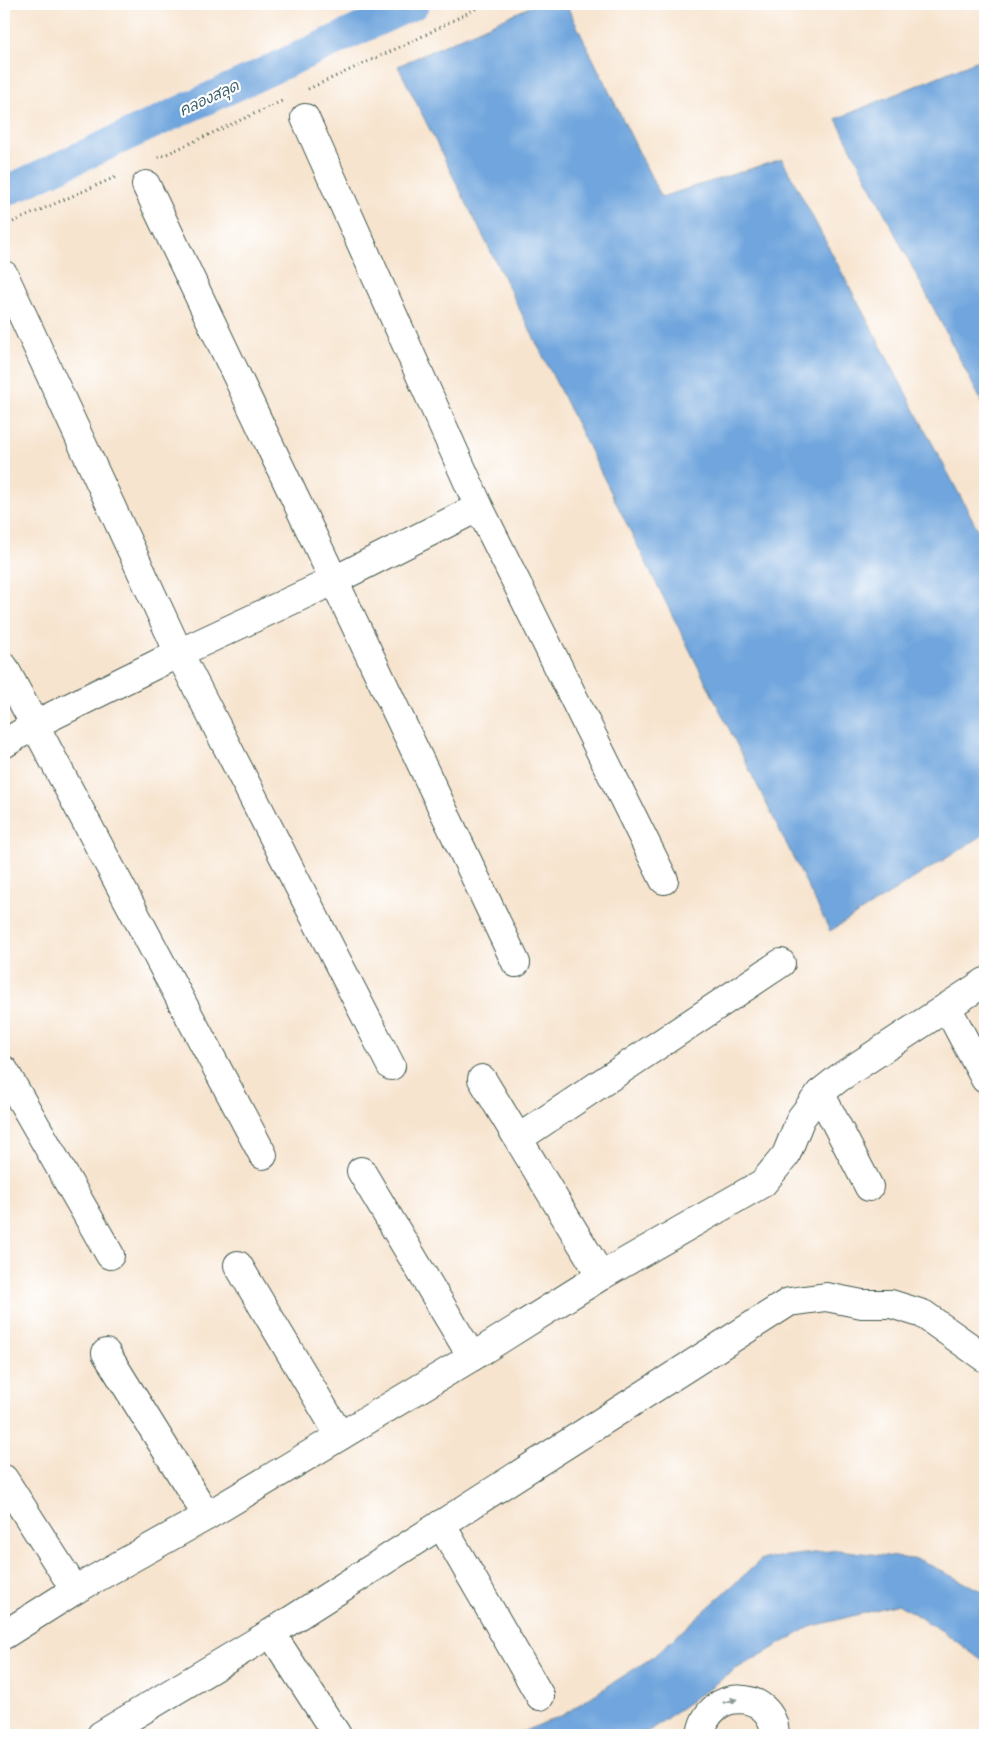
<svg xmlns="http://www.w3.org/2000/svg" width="989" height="1739" viewBox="0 0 989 1739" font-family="Delius,'Playpen Sans Thai',sans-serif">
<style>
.water{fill:#70a5dd;stroke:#487188}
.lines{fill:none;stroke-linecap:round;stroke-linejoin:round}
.canal{stroke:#70a5dd;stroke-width:31}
.minor-casing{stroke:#3f564b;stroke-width:30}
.path{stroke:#3f564b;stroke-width:3;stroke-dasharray:1 4;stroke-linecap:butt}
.minor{stroke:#fff;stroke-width:28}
.oneway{fill:#8f9e9a}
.labels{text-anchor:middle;stroke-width:4.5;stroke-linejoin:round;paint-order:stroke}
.water-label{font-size:15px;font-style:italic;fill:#3b616f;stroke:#fff}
</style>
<rect width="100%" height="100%" fill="#fff"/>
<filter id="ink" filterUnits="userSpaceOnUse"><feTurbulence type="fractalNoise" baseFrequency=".02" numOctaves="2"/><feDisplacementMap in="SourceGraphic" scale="10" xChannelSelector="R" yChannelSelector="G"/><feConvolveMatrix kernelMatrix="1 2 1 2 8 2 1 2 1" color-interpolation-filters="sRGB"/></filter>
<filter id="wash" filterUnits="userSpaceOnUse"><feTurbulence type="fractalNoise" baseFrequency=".0096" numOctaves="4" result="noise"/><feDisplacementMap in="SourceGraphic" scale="20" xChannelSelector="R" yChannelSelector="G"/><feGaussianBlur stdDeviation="1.12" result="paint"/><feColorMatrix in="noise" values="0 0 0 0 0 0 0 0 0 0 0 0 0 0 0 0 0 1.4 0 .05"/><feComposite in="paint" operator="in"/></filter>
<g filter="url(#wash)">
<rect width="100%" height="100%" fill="#f7e4cf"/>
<!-- water -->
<g class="water">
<path d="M536,4H566L661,197L782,159L985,543V834L830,931L398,66Z"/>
<path d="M985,57V408L836,119Z"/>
<path d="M838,1550L920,1560L985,1593V1663L944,1632L898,1604L810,1627L736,1669L643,1735H515L563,1715L653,1657L762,1559Z"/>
</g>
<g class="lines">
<!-- canal -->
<path class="canal" d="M4,192L414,4"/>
</g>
</g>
<g filter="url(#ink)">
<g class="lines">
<!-- minor casing -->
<g class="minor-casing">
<g id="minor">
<path d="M305,118L479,507L664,880"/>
<path d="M146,185L516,963"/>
<path d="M4,275L179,653L391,1066"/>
<path d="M4,667L263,1155"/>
<path d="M4,744L34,725L179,653L333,581L479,507"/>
<path d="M947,1007L985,1079"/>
<path d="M4,1070L110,1255"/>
<path d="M482,1079L601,1276"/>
<path d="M820,1093L869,1187"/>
<path d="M519,1138L781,963"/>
<path d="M361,1171L472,1357"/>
<path d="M238,1265L340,1436"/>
<path d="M106,1353L207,1516"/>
<path d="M4,1479L75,1590"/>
<path d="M441,1524L540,1696"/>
<path d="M271,1633L337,1735"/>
<path d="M4,1635L75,1590L207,1516L472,1357L601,1276L763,1183L786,1155L801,1118L820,1093L839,1078L985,982"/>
<path d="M101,1735L271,1633L789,1302L826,1297L862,1304H891L923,1314L985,1358"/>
<path d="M701,1735C707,1687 773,1688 775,1735"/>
</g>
</g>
<!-- path -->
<g class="path">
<path d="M308,89L413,41L485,4"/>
<path d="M158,158L282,101"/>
<path d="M4,226L118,176"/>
</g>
<!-- minor -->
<use href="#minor" class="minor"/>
</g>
<!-- one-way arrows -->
<defs><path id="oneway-solid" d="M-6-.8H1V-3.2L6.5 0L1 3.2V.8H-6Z" transform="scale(1.25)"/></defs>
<use class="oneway" href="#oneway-solid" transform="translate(730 1701) rotate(-14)"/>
</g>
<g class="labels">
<!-- water labels -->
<g class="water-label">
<text transform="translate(209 98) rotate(-25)" y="5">คลองสลุด</text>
</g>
</g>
<!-- margin -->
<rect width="989" height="1739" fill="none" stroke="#fff" stroke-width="20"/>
</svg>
